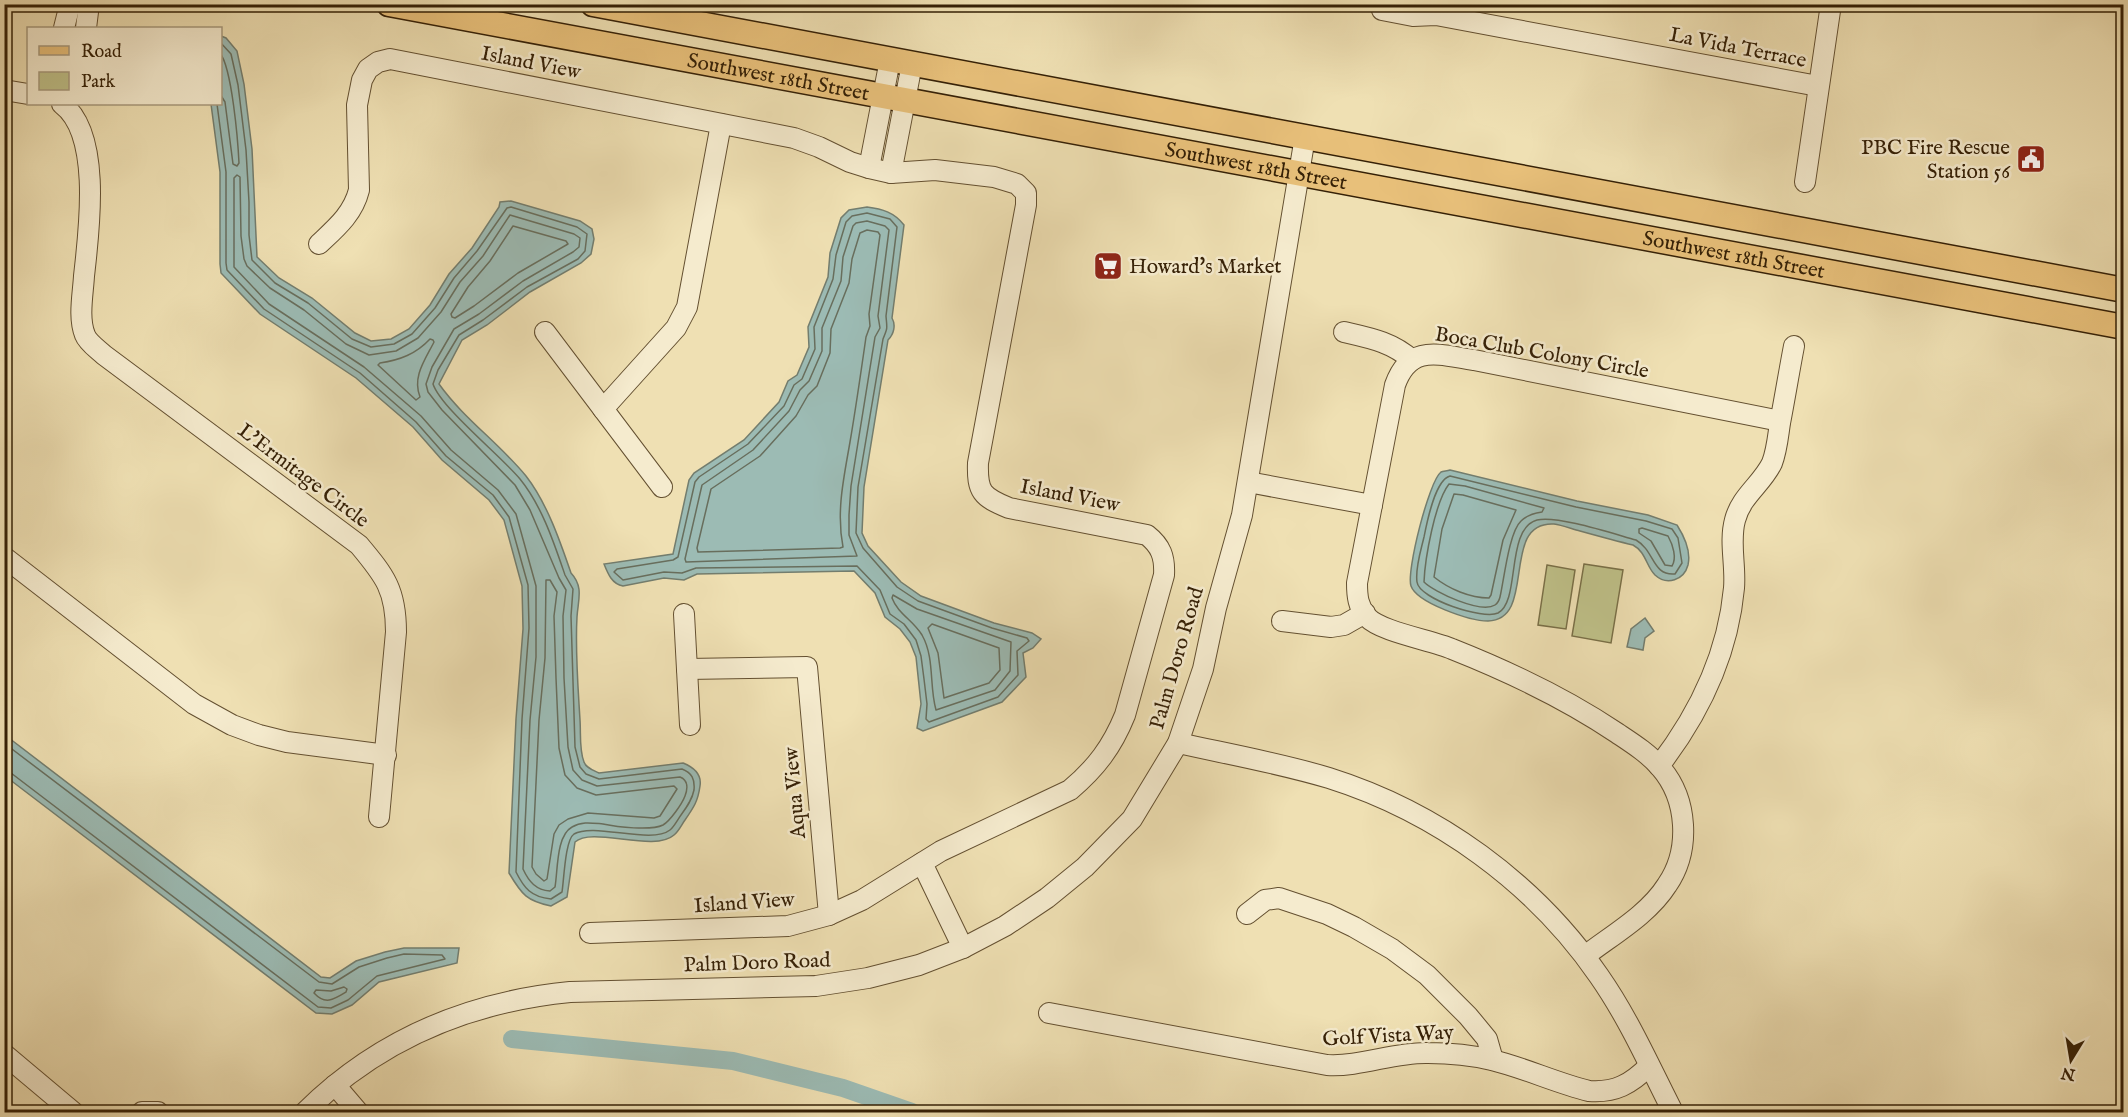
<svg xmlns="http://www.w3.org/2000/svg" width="2128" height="1117" viewBox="0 0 2128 1117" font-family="'IM FELL English',serif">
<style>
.green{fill:#bfc189;stroke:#7a7048;stroke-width:1.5}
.water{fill:#9cbbb4;stroke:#737d6e;stroke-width:1.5}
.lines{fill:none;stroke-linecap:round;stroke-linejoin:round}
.shore{stroke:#686e5d;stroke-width:1.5}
.canal{stroke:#9cbbb4;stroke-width:18}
.minor-casing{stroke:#645031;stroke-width:22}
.major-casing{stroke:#352006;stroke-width:27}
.minor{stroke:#f5ebce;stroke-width:20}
.major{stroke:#e8c07a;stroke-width:24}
.labels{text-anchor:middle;stroke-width:5;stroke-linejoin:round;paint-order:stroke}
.street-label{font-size:21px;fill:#352006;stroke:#f5ebce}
.poi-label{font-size:21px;fill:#352006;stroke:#f5ebce;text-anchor:end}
</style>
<rect width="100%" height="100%" fill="#efe0b3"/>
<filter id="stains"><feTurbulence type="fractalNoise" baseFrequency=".00333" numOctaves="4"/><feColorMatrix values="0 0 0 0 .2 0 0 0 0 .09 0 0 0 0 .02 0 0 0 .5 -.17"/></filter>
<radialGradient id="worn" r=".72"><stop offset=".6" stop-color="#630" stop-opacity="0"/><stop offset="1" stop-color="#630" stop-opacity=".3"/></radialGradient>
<!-- green -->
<g class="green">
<path d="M1584,564L1623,570L1611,643L1572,636Z"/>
<path d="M1547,565L1575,570L1566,629L1538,625Z"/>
</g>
<!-- water -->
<g class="water">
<path d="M221,36L226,38L237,51L244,84L252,149L257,257L279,278L312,298L355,333L371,341L391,339L409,329L430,305L449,274L472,248L499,207L500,202L511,201L580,221L592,229L594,239L591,254L581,263L530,292L487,325L462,340L439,384C464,419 499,443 526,476C547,503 560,541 571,573C584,587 578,600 577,617C575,651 578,686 580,720C581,733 579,750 584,762C586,768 593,770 599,773L683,763C693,767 702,774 700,786C698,801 694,807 685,820C682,824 679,831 674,835C654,853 592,826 575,842L567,897L551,906C527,901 522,895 509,873L516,719L523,629L522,586L504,520L489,500L442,460L413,427L356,378L260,314L221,273L220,264V172L211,104H220Z"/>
<path d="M867,207C882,209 894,212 904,225L892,318C896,325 894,334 888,340L864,487L862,533L868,546L901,582L921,596L994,623L1032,633L1041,639L1033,648L1023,653L1026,677L1002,702L923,731L917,728L921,704L916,657L910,642L900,629L885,617L875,593L854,571L697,574L684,580L664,578L623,586C612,584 608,574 604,564L673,554L689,480L694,473L744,440L779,402L788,381L797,375L809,347L808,327L828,277L830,253L841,218L849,210Z"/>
<path d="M1450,470L1577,501L1648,515L1677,525C1684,536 1691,552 1688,565C1684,580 1667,586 1655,575C1646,566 1646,552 1633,545C1616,541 1598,536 1580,531C1572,529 1562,525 1554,524C1499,521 1538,620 1488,621C1470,621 1417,603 1411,586C1406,572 1429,481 1441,472C1443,471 1447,471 1450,470Z"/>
<path d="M1645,618L1654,631L1645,638L1643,650L1627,647L1631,629Z"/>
<path d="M5,735L321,977L330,978L356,961L385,952L404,948H459L457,963L379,982L352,1005L332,1014L316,1013L5,776Z"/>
</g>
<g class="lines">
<!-- shore -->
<g class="shore">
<path d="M220,53C232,68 238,142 239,163L237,166L233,164L225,102L220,94"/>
<path d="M217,104L226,172V263L227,270L264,309L360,373L416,422L446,456L493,495L509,517L528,585L529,628L522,719L516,872C524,888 531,897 551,899L562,892C564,880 565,840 574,834C594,822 651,845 670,830C674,827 678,819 681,815C687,807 692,800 694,790C695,779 692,773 682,769L599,779L586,774L580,767L575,747L571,616L573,589L565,575C554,543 542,506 520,479C501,456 441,408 433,384L438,370L459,335L483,320L527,287L578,259L585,251L587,234L577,227L511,207L507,208L477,251L454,278L435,308L412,334L394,344L371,347L352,339L308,303L275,283L252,260L249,235V202L246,150L238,85L231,54L220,42"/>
<path d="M237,175L240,177L241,236L244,259L247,266L270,288L304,310L346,344L369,355L396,351L418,338L441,312L460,282L483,256L510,215L574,234L580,238L579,247L573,252L523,281L479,314L454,329L432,367L426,384L428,392L442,410L515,485L530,510L559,578L566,590L563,616L564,678L568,747L573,770L582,780L597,786L680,777C688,780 688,788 685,796C682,804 670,821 663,825C651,831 617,827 603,824C592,823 582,821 572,827C556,836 558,870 555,887L550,891C536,890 529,882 523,869L530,720L536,657V586L516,514L498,490L451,450L421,416L364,367L269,304L234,267V178Z"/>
<path d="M867,213L890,219L897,227L886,316C887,329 888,327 883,339L858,487L856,533L863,548L897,587L918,601L992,628L1027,638L1029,641L1017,651L1018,675L998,697L929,722L926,719L927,704L924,679L921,656L916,640L904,624L890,614L880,590L857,566L696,568L682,573L664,572L623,580L614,572L617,569L673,560L678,557L695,482L699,477L748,444L784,406L794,385L802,379L815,349L814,327L833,279L836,255L846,222L852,216Z"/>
<path d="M867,221L885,226L889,230L878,316L880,328L875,337L851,486L849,515V535L857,556L686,562L685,559L702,485L753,450L789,411L800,390L809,381L822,351V328L841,281L843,257L853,226L856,223Z"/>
<path d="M513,226L566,241L568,244L518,273L474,306L455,318L452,317L451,314L468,287L490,261Z"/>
<path d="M867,230L878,232L880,235L869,314L870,326L866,337C861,372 856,407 850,442C844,477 836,511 843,547L840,548L698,552L697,548L711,489L760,456L796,416L808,395L817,386L830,353L831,329L849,283L852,259L860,233Z"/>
<path d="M430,339L433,340L434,342C425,360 412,377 420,397L416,400L378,365L380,363C400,360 416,354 430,339Z"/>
<path d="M1450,476L1576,507L1646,521L1672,529L1678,538L1682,563L1675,574C1652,576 1655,551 1636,540C1614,534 1557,515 1537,520C1505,529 1521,601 1498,613C1483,620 1419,599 1417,582C1415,568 1421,550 1424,537C1427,522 1435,480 1450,476Z"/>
<path d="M1449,484L1465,486L1544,508L1542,512C1535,513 1527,515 1521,521C1509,532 1504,580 1500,597C1499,601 1498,603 1495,605C1481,614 1434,592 1424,582C1425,558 1435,502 1449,484Z"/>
<path d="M1454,494L1463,495L1516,510L1503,540L1491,595L1489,598C1470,598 1449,589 1434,577L1442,529Z"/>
<path d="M1642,528L1668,536C1673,545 1677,558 1672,566L1665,565L1651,541L1639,533V529Z"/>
<path d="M546,580H550L557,592L554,616L556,678L559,748L565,775L577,788L596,795L674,786L677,789L660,816L654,818L588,813L568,819L559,825L554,834L547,879L544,881L536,874L532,867L539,720L545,658Z"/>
<path d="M893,595L917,609L1011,642L1010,671L995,690L936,710C929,686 935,658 922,635C913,620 898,614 892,598Z"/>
<path d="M932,624L999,648L1000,670L989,683L944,698L938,653L928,628Z"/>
<path d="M4,743L319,982L332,984L359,967L387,958L404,954L442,955L445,959L377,976L348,1000L331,1008L318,1007L11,773L4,772"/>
<path d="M344,987L347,989L346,992C333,1000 325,1005 314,993L316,990L331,991Z"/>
</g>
<!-- canal -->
<path class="canal" d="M512,1039L733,1061L843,1088L912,1112"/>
<!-- minor casing -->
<g class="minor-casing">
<g id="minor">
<path d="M1382,10L1413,16L1436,15L1818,86"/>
<path d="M64,28L70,4"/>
<path d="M86,28L89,4"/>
<path d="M4,90L28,94"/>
<path d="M62,104C102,134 89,231 84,276C83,294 78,318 85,335C88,343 99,350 104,355L359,545C385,576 396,590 396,632L379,817"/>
<path d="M869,168L890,60"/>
<path d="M891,173L912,64"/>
<path d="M1805,182L1831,4"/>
<path d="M319,244C336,228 353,214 359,190L357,105L362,80L368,69L378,62L390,59L794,138L819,147L850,162L869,168L891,173L935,170L994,177L1017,184L1026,193V205L978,463C977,492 982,497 1009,508L1147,535C1161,546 1165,557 1164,575L1125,715C1112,747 1096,768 1070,790L941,851L862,900L829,915L788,926L590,933"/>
<path d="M545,332L662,487"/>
<path d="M1344,332C1370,338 1392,342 1412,360"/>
<path d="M603,409L676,328L687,307L721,124"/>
<path d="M1248,482L1372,505"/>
<path d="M4,557L194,704L232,725L259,735L287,742L386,755"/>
<path d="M684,614L690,725"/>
<path d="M1282,621L1331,627L1344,625L1365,613"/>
<path d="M687,669L807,667L829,915"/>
<path d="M1178,743C1228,754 1279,763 1329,778C1437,812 1535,883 1599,976C1629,1019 1650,1067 1673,1112"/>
<path d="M1659,766C1699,714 1728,654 1734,588C1736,565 1729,542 1735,520C1741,496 1762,484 1772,463C1777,450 1778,436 1780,423C1785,397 1789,372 1794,346"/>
<path d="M922,863L963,948"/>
<path d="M1247,914L1265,900L1279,898L1327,914L1354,927L1392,949L1427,975L1468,1016L1487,1039L1493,1060"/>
<path d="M1585,956C1612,935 1648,915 1667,885C1691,850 1688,799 1660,767C1648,753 1632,743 1617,733C1565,698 1510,672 1452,649C1431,640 1381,632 1367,617C1358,607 1357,596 1357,583L1395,385C1410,343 1439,355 1474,360L1780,421"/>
<path d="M1049,1013L1327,1065C1361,1067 1394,1052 1428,1053C1449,1053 1471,1055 1492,1060C1525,1068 1556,1083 1589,1091C1615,1093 1631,1084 1649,1066"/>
<path d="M4,1054L73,1112"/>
<path d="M335,1085L358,1112"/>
<path d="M142,1112H158"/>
<path d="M305,1112C379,1039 468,1002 570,992L816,986L868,978L919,965L963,948L1005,926L1047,898L1085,867L1132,819L1178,743L1203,669L1216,608L1242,515L1305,137"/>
</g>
</g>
<!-- major casing -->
<g class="major-casing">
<g id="major">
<path id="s1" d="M389,4L2124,327"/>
<path d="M593,4L2124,290"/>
</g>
</g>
<!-- minor -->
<use href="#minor" class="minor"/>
<!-- major -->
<use href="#major" class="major"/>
</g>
<!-- icons -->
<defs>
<g id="civic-square" transform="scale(1.5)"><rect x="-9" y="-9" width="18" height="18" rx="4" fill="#8f2418" stroke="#f5ebce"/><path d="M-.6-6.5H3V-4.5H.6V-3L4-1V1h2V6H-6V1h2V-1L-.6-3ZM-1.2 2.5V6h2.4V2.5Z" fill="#fff"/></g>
<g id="supermarket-square" transform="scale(1.5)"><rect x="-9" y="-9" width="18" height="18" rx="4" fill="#8f2418" stroke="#f5ebce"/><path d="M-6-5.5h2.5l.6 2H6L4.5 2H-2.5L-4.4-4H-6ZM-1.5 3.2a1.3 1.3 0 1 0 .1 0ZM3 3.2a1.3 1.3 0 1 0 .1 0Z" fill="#fff"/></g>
</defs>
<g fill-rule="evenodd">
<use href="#civic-square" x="2031" y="159"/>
<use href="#supermarket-square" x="1108" y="266"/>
</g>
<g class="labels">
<!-- street labels -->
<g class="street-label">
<text transform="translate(1738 47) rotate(11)" y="7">La Vida Terrace</text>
<text transform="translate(531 62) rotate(11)" y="7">Island View</text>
<text dy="7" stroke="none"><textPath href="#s1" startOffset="396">Southwest 18th Street</textPath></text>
<text dy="7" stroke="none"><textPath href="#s1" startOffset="882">Southwest 18th Street</textPath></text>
<text dy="7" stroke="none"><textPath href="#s1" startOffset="1368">Southwest 18th Street</textPath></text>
<text transform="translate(1542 352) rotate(10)" y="7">Boca Club Colony Circle</text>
<text transform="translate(304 475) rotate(37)" y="7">L'Ermitage Circle</text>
<text transform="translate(1070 495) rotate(11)" y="7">Island View</text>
<text transform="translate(1176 658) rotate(-74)" y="7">Palm Doro Road</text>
<text transform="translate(794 793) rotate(-95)" y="7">Aqua View</text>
<text transform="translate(744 902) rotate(-4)" y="7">Island View</text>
<text transform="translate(757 962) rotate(-2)" y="7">Palm Doro Road</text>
<text transform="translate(1388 1035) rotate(-3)" y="7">Golf Vista Way</text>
</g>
<!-- poi labels -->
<g class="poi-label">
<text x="2010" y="154">PBC Fire Rescue<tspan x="2010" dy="24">Station 56</tspan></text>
<text x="1129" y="273" text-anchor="start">Howard's Market</text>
</g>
</g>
<!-- margin -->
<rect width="2128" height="1117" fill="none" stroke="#efe0b3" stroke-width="24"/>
<rect x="6" y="6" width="2116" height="1105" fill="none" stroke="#352006" stroke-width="3"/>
<rect x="12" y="12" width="2104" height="1093" fill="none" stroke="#352006" stroke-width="1.5"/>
<!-- legend -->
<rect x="27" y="27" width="195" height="78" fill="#f5ebce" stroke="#a89a7e" stroke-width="1.5"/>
<rect x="39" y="46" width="30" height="9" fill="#e8c07a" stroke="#a89a7e" stroke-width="1.5"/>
<text x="81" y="57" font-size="18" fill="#352006">Road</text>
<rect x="39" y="72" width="30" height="18" fill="#bfc189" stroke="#a89a7e" stroke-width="1.5"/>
<text x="81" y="87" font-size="18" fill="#352006">Park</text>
<!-- north arrow -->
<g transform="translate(2071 1060) rotate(191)" stroke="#f5ebce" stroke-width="4.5" paint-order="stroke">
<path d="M0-4.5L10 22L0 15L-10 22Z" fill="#352006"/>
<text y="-9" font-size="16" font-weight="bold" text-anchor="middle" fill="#352006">N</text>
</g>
<rect width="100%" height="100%" filter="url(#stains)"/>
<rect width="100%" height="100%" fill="url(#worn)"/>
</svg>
